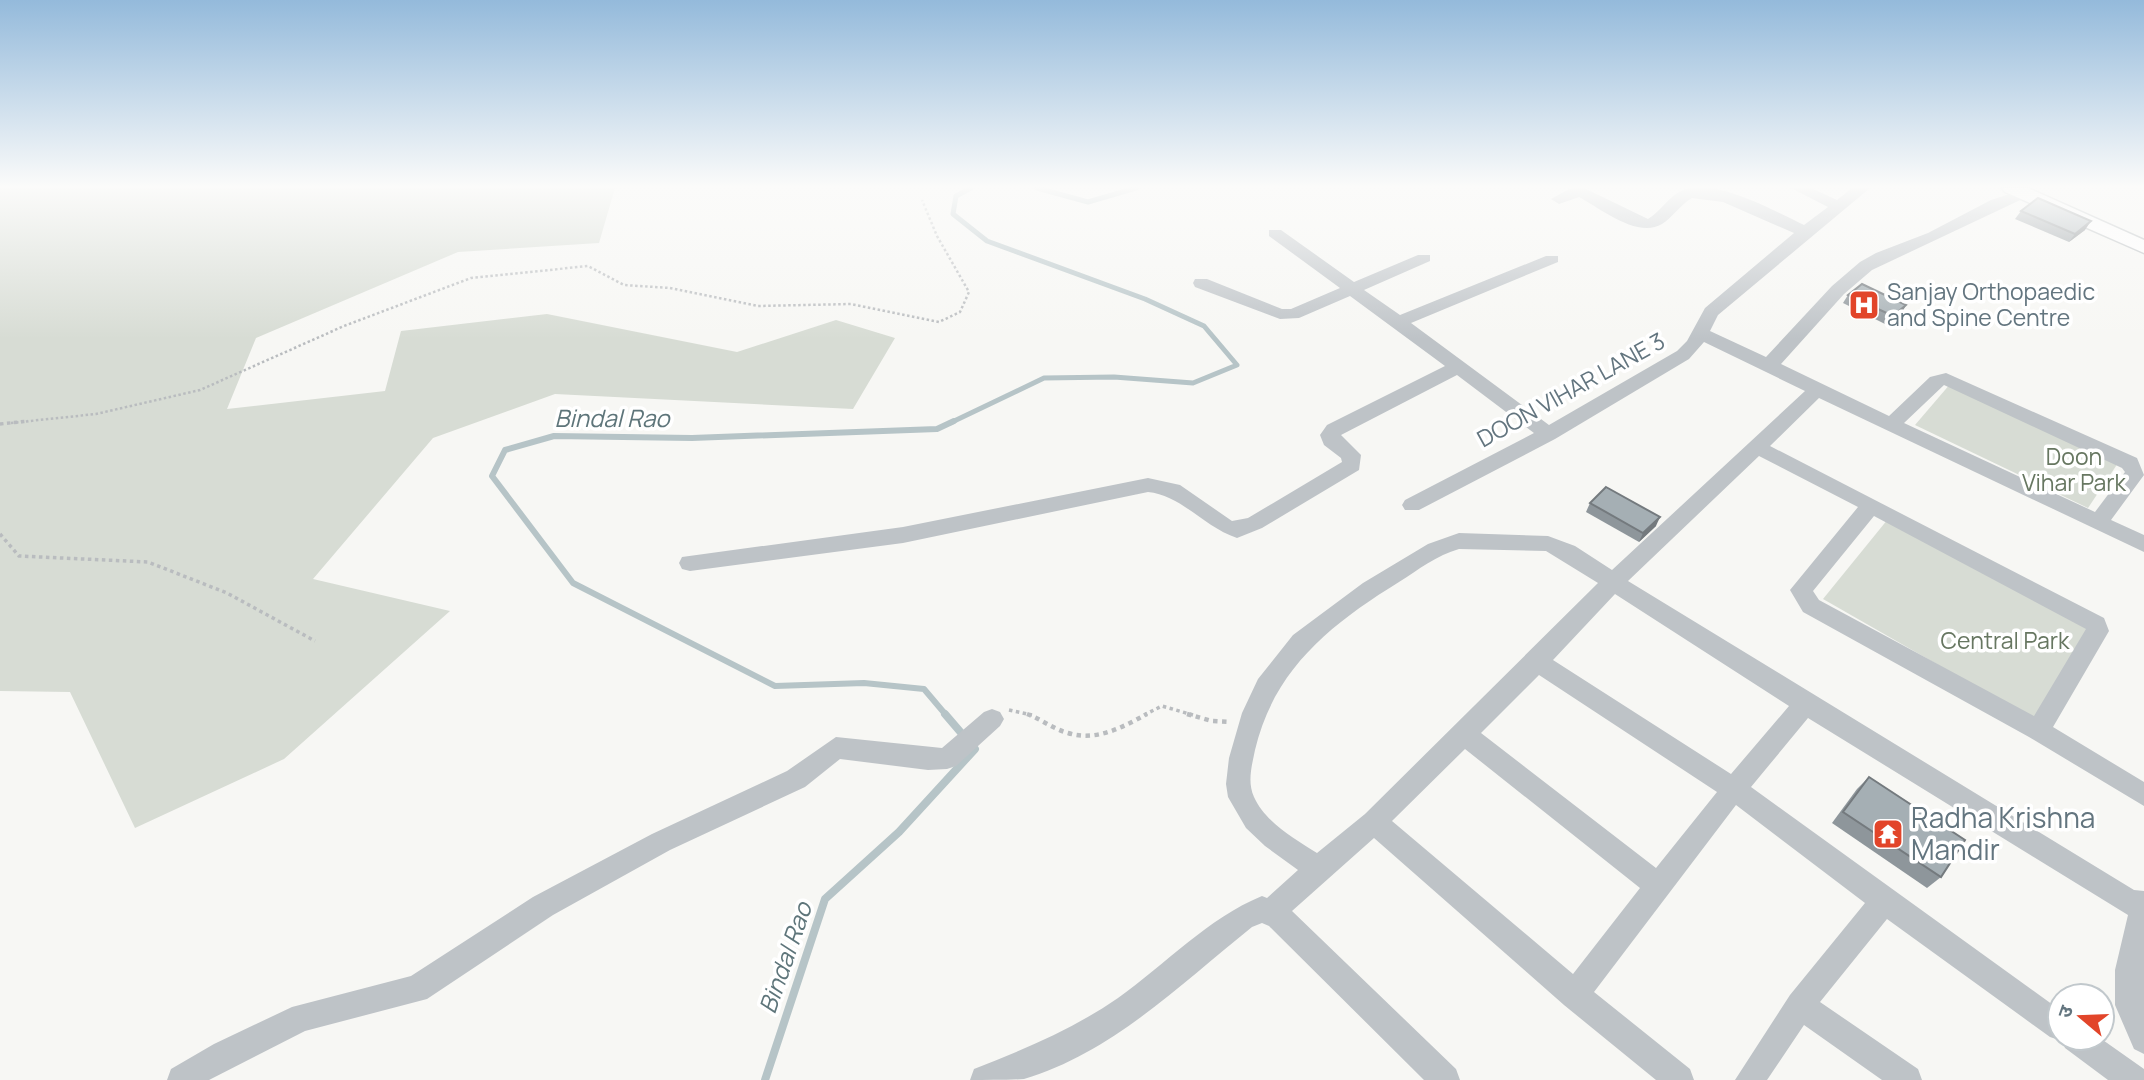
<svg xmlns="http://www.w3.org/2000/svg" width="2144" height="1080" viewBox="0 0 2144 1080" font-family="Manrope,'Noto Sans Devanagari',sans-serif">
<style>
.green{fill:#d7dcd4}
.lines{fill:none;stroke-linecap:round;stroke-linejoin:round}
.stream-far2{stroke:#b6c4c7;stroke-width:5}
.stream-far1{stroke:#b6c4c7;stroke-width:6}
.stream{stroke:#b6c4c7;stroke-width:8}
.major-casing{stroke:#b2b8bb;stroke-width:3}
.path-far2{stroke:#b9bcbf;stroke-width:2.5;stroke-dasharray:2.5 2.5;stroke-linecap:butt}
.path-far1{stroke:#b9bcbf;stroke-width:3.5;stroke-dasharray:3.5 3.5;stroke-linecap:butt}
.path{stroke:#b9bcbf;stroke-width:4.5;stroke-dasharray:4.5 4.5;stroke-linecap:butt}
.minor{fill:#bec3c7;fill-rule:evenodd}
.major{fill:#fff;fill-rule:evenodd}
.wall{fill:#8e969b}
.shaded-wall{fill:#747a7e}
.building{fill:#a5afb4;stroke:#747a7e;stroke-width:2}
.labels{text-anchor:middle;stroke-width:7;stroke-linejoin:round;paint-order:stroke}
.poi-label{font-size:23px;fill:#63757f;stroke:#fff;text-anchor:start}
.street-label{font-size:23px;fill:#63757f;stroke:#fff}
.park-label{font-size:23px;fill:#677761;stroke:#fff}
.water-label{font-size:24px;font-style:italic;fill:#5e757a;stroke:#fff}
.near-poi-label{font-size:28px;fill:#63757f;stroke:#fff;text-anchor:start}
</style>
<rect width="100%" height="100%" fill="#f7f7f4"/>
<!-- green -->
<g class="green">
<path d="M0,188H615L599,243L458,252L256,338L227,409L385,391L401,331L547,314L737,352L836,320L895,338L853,409L555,394L433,438L313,579L450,611L284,759L135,828L70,692L0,691Z"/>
<path d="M1951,383L2120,460L2088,508L1915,425Z"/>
<path d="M1888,519L2095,627L2038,722L1823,599Z"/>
</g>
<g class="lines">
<!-- stream-far2 -->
<g class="stream-far2">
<path d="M1037,188L1088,202L1136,188"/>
<path d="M950,423L1044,378L1114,377L1193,383L1237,365L1204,326L1145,299L987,241L953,214L956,196L971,188"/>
</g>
<!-- stream-far1 -->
<path class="stream-far1" d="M946,715L924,689L864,683L775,686L573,583L492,476L505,450L554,436L692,438L937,429L954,421"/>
<!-- stream -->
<path class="stream" d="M765,1080L825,899L899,832L975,749L945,714"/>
<!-- major casing -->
<g class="major-casing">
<path id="major" d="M2002,188H2028L2144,240V253L2005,192Z"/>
</g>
<!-- path-far2 -->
<path class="path-far2" d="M11,423L96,414L200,390L344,326L471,278L588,266L624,285L670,288L758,306L851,304L939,322L960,312L969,292L937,236L922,200"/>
<!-- path-far1 -->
<g class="path-far1">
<path d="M0,424L28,421"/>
<path d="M0,534L19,556L148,562L227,593L315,641"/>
<path d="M1009,710L1032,715"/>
<path d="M1144,715L1162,706L1193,715"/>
</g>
<!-- path -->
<g class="path">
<path d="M1027,714C1041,719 1053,729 1068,733C1096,742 1123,727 1147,714"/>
<path d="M1187,714L1212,721L1231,722"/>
</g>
<!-- minor -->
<g class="minor">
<path d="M1584,188L1648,219C1660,212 1668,197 1681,191C1713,176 1774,211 1804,225L1828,207L1791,188H1811L1837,200L1852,188H1870L1718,315L1710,331L1766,357L1832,286L1860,262L1876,253L1928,233L1991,200L2025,189L2033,194L1872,270L1844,294L1781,364L1889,416L1930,377L1946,373L2137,458L2144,475L2111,520L2144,535V552L1819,398L1770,446L2104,618L2109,631L2053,727L2144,782V806L2029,737L1803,612L1790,590L1858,507L1759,456L1628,581L2134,890L2144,891V1054L2134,1049L2115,1005V970L2128,915L1808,718L1751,787L2060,1010V1038H2100L2144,1069V1080H2108L2065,1048L2062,1041L2050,1037L1887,919L1820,1002L1918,1069L1922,1080H1882L1804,1025L1767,1080H1735L1790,995L1865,903L1736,805L1594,992L1690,1069L1694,1080H1656L1564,1005L1374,838L1292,911L1456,1069L1460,1080H1424L1269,926L1262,923L1252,927C1182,983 1112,1053 1024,1079C1008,1080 987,1080 970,1080L974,1069C1025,1049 1073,1029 1118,998C1166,964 1208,918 1262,896L1267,898L1298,870L1265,846L1246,828L1228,797L1226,784L1229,758L1242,713L1258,679L1293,635L1363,583L1428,544L1459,533L1548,536L1575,546L1612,570L1805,391L1704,342L1689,359L1555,439L1419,510H1405L1402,505L1405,500L1534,433L1457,375L1341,435L1361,455L1359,470L1262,528L1237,538C1204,527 1181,495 1148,492L903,543L690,571L682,569L679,563L682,557L903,527L1148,478L1180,485L1232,521L1248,518L1342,462L1341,458L1324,445L1320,435L1327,425L1445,366L1350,296L1299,318L1280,319L1195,287L1193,283L1195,279H1207L1282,309H1291L1340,288L1269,236V230H1281L1354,282L1418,255H1430V261L1364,290L1400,315L1546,256H1558V262L1411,323L1549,425L1677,351L1687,341L1705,308L1794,233L1723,202L1692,198C1680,205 1673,217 1662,224C1637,239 1600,208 1579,197L1559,204L1551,199L1569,189ZM1944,385L2122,468L2125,472L2095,512L1904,423ZM1874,516L2086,629L2034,716L1819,600L1813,591ZM1459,549L1546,551L1598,583L1365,814L1317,853C1295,839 1265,822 1254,797C1247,782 1252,765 1255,750C1274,669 1331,624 1399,582C1418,570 1437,555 1459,549ZM1615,594L1789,706L1731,774L1553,660ZM1539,675L1717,792L1656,868L1481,733ZM1465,749L1640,888L1573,974L1392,821Z"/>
<path d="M992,709L1000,712L1004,719L1000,726L956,766L947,769L928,770L840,759L805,787L670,850L553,915L427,999L305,1031L209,1080H167L171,1069L214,1044L292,1007L411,976L533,897L652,834L787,771L836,737L942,748L984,712Z"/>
</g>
<!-- major -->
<use href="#major" class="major"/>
</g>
<!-- wall -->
<g class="wall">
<path d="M2021,211L2085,230L2069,242L2015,219Z"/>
<path d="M1848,295L1906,305L1901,314L1887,325L1843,303Z"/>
<path d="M1590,503L1656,526L1639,542L1586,512Z"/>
<path d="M1869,777L1941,877L1927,888L1832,823L1857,789Z"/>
</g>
<!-- shaded-wall -->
<g class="shaded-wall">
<path d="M2091,221L2085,230L2069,242L2075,234Z"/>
<path d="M1906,305L1901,314L1887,325L1893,316Z"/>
<path d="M1660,517L1656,526L1639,542L1643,533Z"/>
</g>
<!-- building -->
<g class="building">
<path d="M2038,198L2091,221L2075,234L2021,211Z"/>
<path d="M1862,284L1906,305L1893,316L1848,295Z"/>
<path d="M1606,487L1660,517L1643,533L1590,503Z"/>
<path d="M1869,777L1965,840L1941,877L1843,812Z"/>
</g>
<!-- sky -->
<linearGradient id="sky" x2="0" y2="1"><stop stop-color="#94badb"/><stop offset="0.55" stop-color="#fbfbfa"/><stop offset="1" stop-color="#fbfbfa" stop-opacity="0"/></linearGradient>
<rect width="2144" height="339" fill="url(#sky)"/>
<!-- icons -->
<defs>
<g id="hospital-square" transform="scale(1.575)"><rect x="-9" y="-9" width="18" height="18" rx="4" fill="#e2452a" stroke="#fff"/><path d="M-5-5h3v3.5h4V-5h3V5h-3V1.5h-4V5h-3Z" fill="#fff"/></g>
<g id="temple-square" transform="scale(1.575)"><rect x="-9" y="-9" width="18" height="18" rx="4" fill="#e2452a" stroke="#fff"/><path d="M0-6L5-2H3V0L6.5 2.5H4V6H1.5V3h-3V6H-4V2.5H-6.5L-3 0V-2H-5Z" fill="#fff"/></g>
</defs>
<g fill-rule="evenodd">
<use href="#hospital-square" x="1864" y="305"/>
<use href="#temple-square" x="1888" y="834"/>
</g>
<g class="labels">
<!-- poi labels -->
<g class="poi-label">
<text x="1887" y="300">Sanjay Orthopaedic<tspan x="1887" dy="26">and Spine Centre</tspan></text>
</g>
<!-- street labels -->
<g class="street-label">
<text transform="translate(1571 390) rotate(-29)" y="8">DOON VIHAR LANE 3</text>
</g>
<!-- park labels -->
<g class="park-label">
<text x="2074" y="465">Doon<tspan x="2074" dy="26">Vihar Park</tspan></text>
<text x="2005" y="649">Central Park</text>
</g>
<!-- water labels -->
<g class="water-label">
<text x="612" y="427">Bindal Rao</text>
<text transform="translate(786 958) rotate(-71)" y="8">Bindal Rao</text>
</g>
<!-- near-poi labels -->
<g class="near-poi-label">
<text x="1911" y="828">Radha Krishna<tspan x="1911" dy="32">Mandir</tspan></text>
</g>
</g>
<!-- north arrow -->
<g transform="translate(2081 1017) rotate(289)"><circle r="33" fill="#ffffff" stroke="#c1c8cc" stroke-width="2"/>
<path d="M0-5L12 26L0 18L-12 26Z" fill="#e2452a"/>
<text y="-10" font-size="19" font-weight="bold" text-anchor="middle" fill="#63757f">उ</text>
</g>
</svg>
